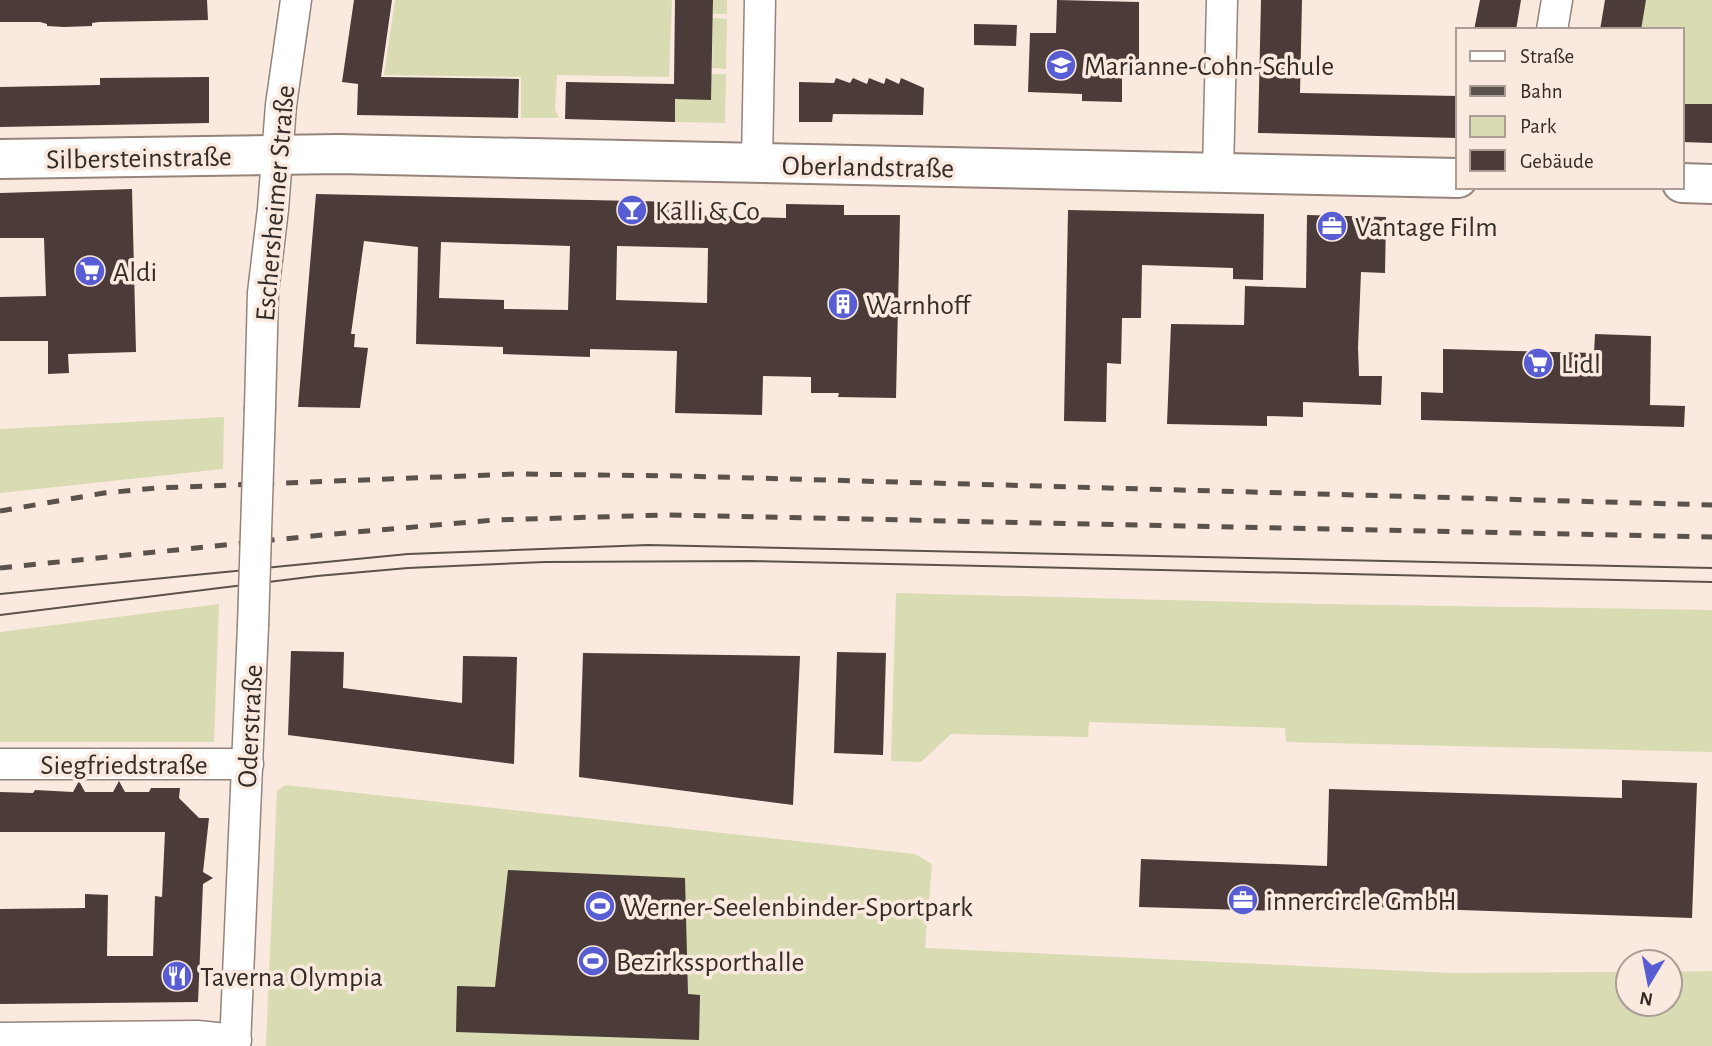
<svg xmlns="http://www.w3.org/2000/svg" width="1712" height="1046" viewBox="0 0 1712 1046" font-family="'Alegreya Sans',sans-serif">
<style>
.green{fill:#d9dbb3}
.building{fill:#4b3b39;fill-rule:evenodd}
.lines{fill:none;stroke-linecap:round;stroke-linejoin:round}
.street-casing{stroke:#94847b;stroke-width:33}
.secondary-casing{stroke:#94847b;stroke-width:42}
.street{stroke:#fff;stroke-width:30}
.secondary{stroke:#fff;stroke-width:38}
.tram{stroke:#5b524c;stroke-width:2}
.rail{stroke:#5b524c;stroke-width:5;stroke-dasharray:12 12;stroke-linecap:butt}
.street-bridge-casing{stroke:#94847b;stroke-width:33;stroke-linecap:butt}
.street-bridge{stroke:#fff;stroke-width:30}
.labels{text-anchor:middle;stroke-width:7;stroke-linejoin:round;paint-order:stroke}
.poi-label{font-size:28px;fill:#332c28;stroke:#fae9de;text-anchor:start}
.street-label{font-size:28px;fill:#332c28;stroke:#fae9de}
</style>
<rect width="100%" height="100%" fill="#fae9de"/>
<!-- green -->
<g class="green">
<path d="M395,0H672L669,77L557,75L555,109L559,118H521V77L384,75Z"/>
<rect x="713" y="0" width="14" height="14"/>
<path d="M1646,0H1712V104H1682V30H1641Z"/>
<path d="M713,18L727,19L726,69L712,68Z"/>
<path d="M711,74H726L725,123L675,122V99Z"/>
<path d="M224,417L223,469L0,493V429Z"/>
<path d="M896,593L1322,604L1712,610V752L1286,742L1285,728L1089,722L1088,737L951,734L921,762L891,761Z"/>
<path d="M219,604L214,742H0V632Z"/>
<path d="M285,785L915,854L932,864L925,948L1451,973L1628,972V1004H1670V972L1712,971V1046H266L277,791Z"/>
</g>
<!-- building -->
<g class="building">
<path d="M0,0H207L208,20L99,22L92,23V26L64,27L47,26V24L40,22H0Z"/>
<path d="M354,0H392L381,77L519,79L518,118L357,115L358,84L342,82Z"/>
<path d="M675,0H713L711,100L675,99V122L565,119L566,82L674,84Z"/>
<path d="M1057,0L1139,2V71L1122,70V102L1082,101V94L1028,92L1030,33H1056Z"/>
<path d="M1261,0H1302L1300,93L1458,96V138L1258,133Z"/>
<path d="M1480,0H1521L1516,30H1474Z"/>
<path d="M1605,0H1646L1641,30H1600Z"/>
<path d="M974,24L1017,25L1016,46L974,45Z"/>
<path d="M209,77V123L0,127V87L100,85V78Z"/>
<path d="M836,78L850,83L853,78L867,84L869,78L884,84L886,78L899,84L901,78L924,88L923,115L833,114L832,122H799V82L834,83Z"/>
<path d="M1682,104H1712V143L1682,142Z"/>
<path d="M132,189L136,352L68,354L69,373L48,374V341H0V297L46,296L44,238H0V193Z"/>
<path d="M316,194L681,202L680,215L786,218V204L844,205V215H900L896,398L838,397L839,393H811V377L763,376L762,415L675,413L677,351L590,349V357L503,354V347L416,344L418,247L364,241L351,334H355L354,347L368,348L360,408L298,407ZM441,242L570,246L568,310L504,309V300L439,298ZM617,246L708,248L707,303L616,300Z"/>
<path d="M1068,210L1264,214L1263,280L1233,279V268L1142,265L1141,318H1122L1121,364L1107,363L1106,422L1064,421Z"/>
<path d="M1307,215L1386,217L1385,273L1361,272L1358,347L1359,376H1382L1381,405L1303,402V417L1267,416V426L1167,424L1171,324L1244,325L1245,286L1306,288Z"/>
<path d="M1595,334L1651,336L1650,405L1685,406L1684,427L1421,420V392L1443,393V349L1594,353Z"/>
<path d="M291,651L344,652L343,688L462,703L463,656L517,657L514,764L288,735Z"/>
<path d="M837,652L886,653L883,755L834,753Z"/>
<path d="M583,653L800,656L793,805L579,777Z"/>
<path d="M1622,780L1697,783L1692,918L1314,905V912L1139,907L1141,859L1327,866L1329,789L1622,798Z"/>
<path d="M79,781L85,792H113L119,781L125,792H149L151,788H180L179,798L199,818H209L203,872L213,878L203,884L198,1002L0,1004V909L85,908V894L108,895L107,956H153L155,896L162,897L165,832H0V792L33,793L35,790L73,792Z"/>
<path d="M508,870L685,878L688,994L700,995L699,1040L456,1032L457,986L495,987Z"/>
</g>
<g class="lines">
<!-- street casing -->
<g class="street-casing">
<g id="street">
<path d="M1552,30L1557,0"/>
<path d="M757,163L760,0"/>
<path d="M1218,173L1222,0"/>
<path d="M260,407L263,293L273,209L281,105L296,0"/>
<path d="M0,764H248"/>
<path d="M0,1038L197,1036L236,1040"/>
<path d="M235,1046L253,626"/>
</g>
</g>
<!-- secondary casing -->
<g class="secondary-casing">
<g id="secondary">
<path d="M0,159L339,154L1458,178"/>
<path d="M1682,183L1712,184"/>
</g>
</g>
<!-- street -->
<use href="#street" class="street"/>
<!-- secondary -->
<use href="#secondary" class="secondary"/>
<!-- tram -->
<g class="tram">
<path d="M0,594L408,554L648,545L1712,568"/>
<path d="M0,615L317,576L408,568L545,562L750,561L1712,582"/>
</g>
<!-- rail -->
<g class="rail">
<path d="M0,511L104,493L156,488L516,474L683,476L1712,505"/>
<path d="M0,568L322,535L494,520L666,515L1712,537"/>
</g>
<!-- street-bridge casing -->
<g class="street-bridge-casing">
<path id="street-bridge" d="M253,626L260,407"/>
</g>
<!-- street-bridge -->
<use href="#street-bridge" class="street-bridge"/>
</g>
<!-- icons -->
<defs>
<g id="school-disc" transform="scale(1.575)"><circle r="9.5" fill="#585dd4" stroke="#fae9de"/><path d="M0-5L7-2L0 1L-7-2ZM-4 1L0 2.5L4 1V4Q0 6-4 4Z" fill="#fff"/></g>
<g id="bar-disc" transform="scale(1.575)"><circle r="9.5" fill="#585dd4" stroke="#fae9de"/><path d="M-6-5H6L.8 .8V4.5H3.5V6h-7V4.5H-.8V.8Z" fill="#fff"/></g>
<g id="office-disc" transform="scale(1.575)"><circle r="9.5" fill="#585dd4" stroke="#fae9de"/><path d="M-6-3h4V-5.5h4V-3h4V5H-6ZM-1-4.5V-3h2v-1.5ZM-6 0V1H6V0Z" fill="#fff"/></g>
<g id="supermarket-disc" transform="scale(1.575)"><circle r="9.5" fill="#585dd4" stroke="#fae9de"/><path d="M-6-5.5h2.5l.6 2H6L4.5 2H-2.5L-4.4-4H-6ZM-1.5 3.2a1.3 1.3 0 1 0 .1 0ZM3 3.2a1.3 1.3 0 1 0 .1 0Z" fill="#fff"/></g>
<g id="building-disc" transform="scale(1.575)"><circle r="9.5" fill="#585dd4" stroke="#fae9de"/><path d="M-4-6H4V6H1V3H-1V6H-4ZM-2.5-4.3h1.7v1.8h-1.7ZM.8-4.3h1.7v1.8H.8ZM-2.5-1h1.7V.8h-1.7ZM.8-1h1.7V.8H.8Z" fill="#fff"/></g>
<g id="stadium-disc" transform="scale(1.575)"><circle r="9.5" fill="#585dd4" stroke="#fae9de"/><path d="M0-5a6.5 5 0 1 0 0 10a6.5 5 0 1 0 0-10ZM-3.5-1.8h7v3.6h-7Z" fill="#fff"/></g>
<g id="restaurant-disc" transform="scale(1.575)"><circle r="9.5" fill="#585dd4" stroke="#fae9de"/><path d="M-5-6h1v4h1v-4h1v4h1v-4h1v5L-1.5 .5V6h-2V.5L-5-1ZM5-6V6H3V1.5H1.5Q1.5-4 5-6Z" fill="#fff"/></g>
</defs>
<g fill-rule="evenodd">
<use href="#school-disc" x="1061" y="65"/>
<use href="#bar-disc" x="632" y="210"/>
<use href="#office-disc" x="1332" y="226"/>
<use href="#supermarket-disc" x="90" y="271"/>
<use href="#building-disc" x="843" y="304"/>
<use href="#supermarket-disc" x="1538" y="363"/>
<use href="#office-disc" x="1243" y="900"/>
<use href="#stadium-disc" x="600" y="906"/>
<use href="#stadium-disc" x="593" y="961"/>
<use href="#restaurant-disc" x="177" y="976"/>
</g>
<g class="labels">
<!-- poi labels -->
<g class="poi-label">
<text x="1084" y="75">Marianne-Cohn-Schule</text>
<text x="655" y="220">Kalli &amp; Co</text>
<text x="1355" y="236">Vantage Film</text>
<text x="113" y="281">Aldi</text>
<text x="866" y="314">Warnhoff</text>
<text x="1561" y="373">Lidl</text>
<text x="1266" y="910">innercircle GmbH</text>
<text x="623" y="916">Werner-Seelenbinder-Sportpark</text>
<text x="616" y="971">Bezirkssporthalle</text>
<text x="200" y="986">Taverna Olympia</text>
</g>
<!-- street labels -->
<g class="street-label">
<text transform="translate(139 157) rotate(-1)" y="10">Silbersteinstraße</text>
<text transform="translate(868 166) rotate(1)" y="10">Oberlandstraße</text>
<text transform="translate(274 203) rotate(-85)" y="10">Eschersheimer Straße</text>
<text transform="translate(249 726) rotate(-87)" y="10">Oderstraße</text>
<text x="124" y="774">Siegfriedstraße</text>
</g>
</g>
<!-- legend -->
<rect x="1456" y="28" width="228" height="161" fill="#fae9de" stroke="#aa9d95" stroke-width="2"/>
<rect x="1470" y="51" width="35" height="10" fill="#ffffff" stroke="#aa9d95" stroke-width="2"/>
<text x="1520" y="63" font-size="21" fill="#332c28">Straße</text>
<rect x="1470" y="86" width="35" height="10" fill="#5b524c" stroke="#aa9d95" stroke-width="2"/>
<text x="1520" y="98" font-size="21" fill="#332c28">Bahn</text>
<rect x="1470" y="116" width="35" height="21" fill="#d9dbb3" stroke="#aa9d95" stroke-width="2"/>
<text x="1520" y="133" font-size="21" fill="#332c28">Park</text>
<rect x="1470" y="150" width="35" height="21" fill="#4b3b39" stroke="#aa9d95" stroke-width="2"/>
<text x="1520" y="168" font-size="21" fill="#332c28">Gebäude</text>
<!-- north arrow -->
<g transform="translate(1649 983) rotate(190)"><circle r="33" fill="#fae9de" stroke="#aa9d95" stroke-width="2"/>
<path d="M0-5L12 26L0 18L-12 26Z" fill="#585dd4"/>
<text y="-10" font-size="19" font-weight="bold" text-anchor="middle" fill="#332c28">N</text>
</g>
</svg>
